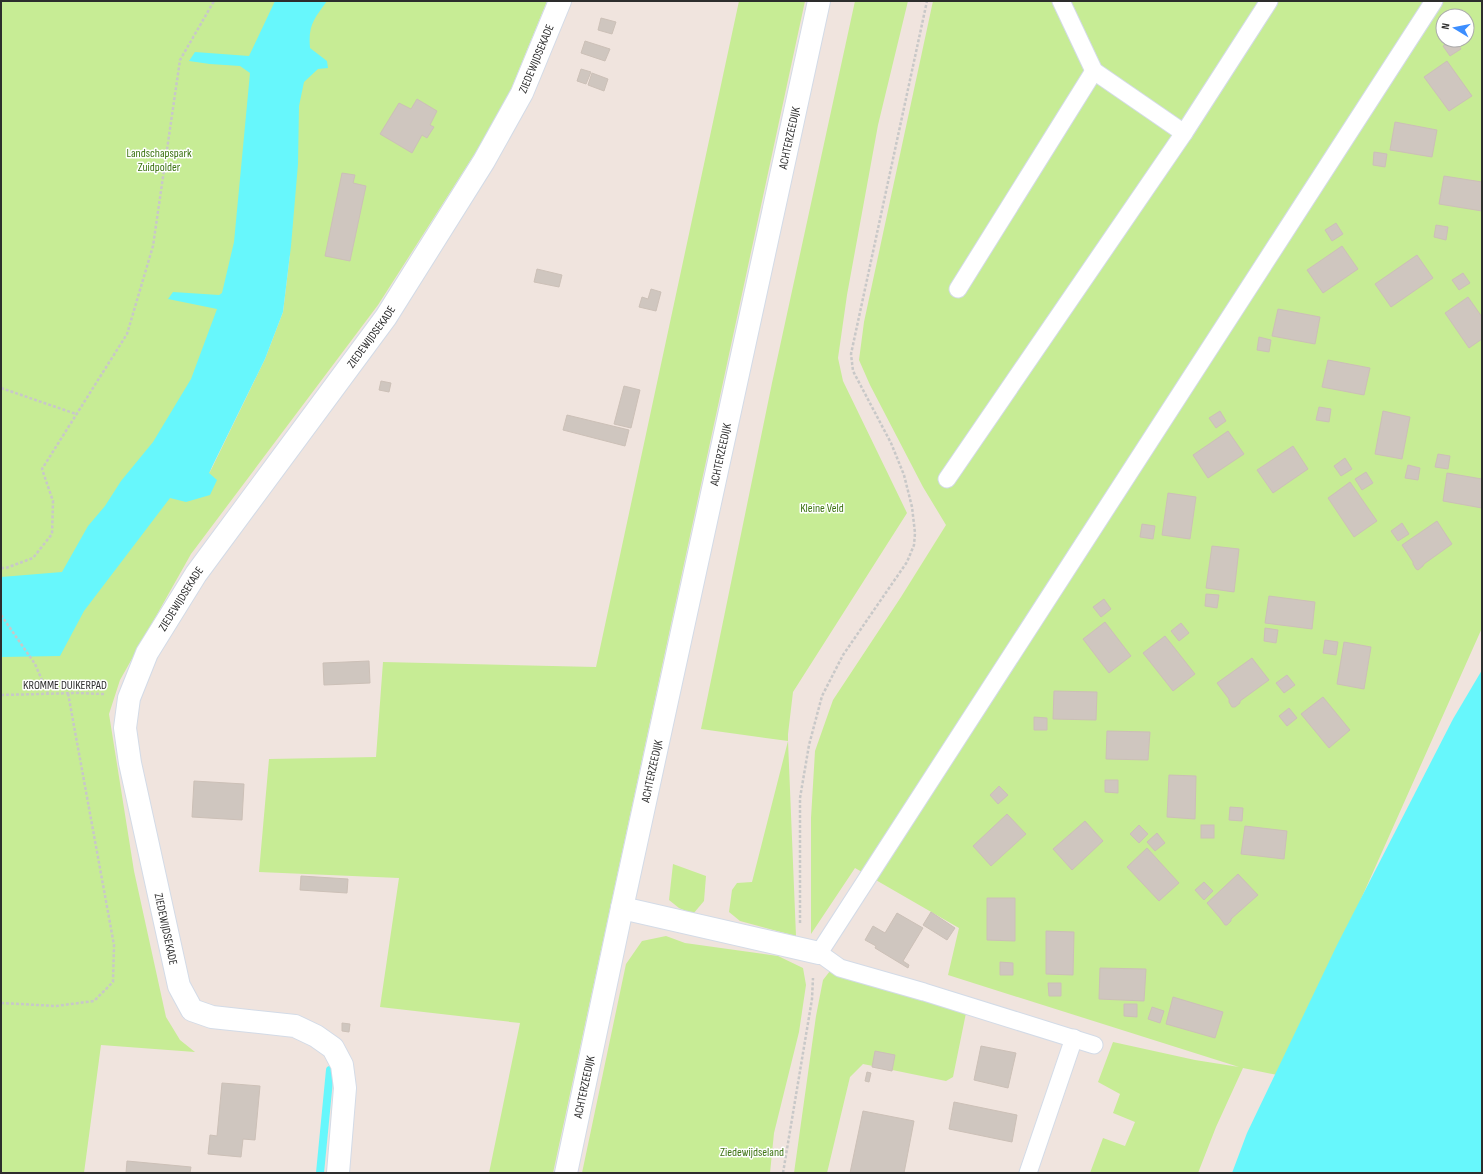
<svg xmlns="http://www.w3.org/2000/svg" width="1483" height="1174" viewBox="0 0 1483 1174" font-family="'Sofia Sans Condensed',sans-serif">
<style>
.green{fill:#c7ec95;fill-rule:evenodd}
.water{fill:#67f7fc}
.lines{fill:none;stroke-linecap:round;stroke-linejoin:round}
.stream{stroke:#67f7fc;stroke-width:8}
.building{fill:#cfc6bf;stroke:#ccc0b7}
.lane-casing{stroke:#d3dbe7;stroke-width:19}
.street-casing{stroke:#d3dbe7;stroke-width:24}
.secondary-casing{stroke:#d3dbe7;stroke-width:24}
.path{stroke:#c8c8c8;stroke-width:2.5;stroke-dasharray:3 2;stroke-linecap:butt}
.lane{stroke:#fff;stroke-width:17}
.street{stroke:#fff;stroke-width:22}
.secondary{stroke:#fff;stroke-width:22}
.labels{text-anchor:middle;stroke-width:3;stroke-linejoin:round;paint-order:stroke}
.street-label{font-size:12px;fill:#2d2d2d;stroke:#fff}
.park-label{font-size:12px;fill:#3e7413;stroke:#fff}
</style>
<rect width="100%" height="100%" fill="#f0e4de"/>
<!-- green -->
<g class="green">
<path d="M1,1H547L502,111L378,305L191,554L120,680L109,714L134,871L166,1017L180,1040L195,1052L101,1045L84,1173H1ZM290,254L283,312L265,359L209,474Z"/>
<path d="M739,1H805L553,1173H489L520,1023L380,1007L399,878L259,872L269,759L376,757L383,662L596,667Z"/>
<path d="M855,1H908L878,125L847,295L838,358L843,381L907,513L793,692L788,734V741L796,936L740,921L729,912L732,890L737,883L752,882L788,741L701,729L772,383Z"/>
<path d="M933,1H1482V628L1282,1076L1243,1068L1216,1127L1198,1173H1090L1103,1138L1125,1146L1135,1122L1113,1113L1120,1094L1098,1082L1113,1042L1195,1060L1239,1067L948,975L959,928L855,868L811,934V818L815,751L833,700L901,597L946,525L923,487L870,385L859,360L864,322ZM1443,16H1467V40H1443Z"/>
<path d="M673,864L706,876L704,901L693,914L679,908L669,900Z"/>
<path d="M666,936L685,943L778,956L803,968L806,985L799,1032L774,1133L770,1173H582L626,964L642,941Z"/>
<path d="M830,971L966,1013L953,1077L946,1081L863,1064L850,1077L827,1173H794L816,1016L823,980Z"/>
</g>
<!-- water -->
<g class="water">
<path d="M275,1H327C314,19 308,25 310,48L327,61L328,68L318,69L304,82L299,106L298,164L291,246L283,312L265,359L209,473L217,480L210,495L186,502L170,498L84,611L60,656L1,657V577L62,572L88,526L105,506L121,481L153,442L191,379L217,309L168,299L173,292L219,295L222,293L234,242L250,73L240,66L210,64L189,61L195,52L249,56Z"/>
<path d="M1482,670V1173H1232L1247,1133L1337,945L1453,719Z"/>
</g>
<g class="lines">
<!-- stream -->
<path class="stream" d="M320,1173L330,1070"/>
</g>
<!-- building -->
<g class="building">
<path d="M601,18L616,22L612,34L598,30Z"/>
<path d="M1451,40H1455L1461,49L1450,56L1443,46Z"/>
<path d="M585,41L610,49L605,61L581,53Z"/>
<path d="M1447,61L1472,96L1449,111L1424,77Z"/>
<path d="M581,69L591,72L586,84L577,81Z"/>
<path d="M592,73L608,79L604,91L588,85Z"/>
<path d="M417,99L437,111L430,125L434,127L427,138L422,135L412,153L380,134L399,103L411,109Z"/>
<path d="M1395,122L1437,130L1432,157L1390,150Z"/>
<path d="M1374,152L1387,154L1385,167L1373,165Z"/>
<path d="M342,173L355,175L353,183L366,186L350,261L325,256Z"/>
<path d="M1444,176L1482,182V211L1439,204Z"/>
<path d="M1336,223L1343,234L1332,241L1325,230Z"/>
<path d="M1436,225L1448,227L1446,240L1434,237Z"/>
<path d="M1342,246L1358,269L1323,293L1307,270Z"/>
<path d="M1417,255L1433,278L1391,307L1375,284Z"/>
<path d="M537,269L562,275L559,287L534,282Z"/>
<path d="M1463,273L1470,283L1459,290L1452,280Z"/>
<path d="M651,289L661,292L656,311L639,307L642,297L648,299Z"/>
<path d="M1468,297L1482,317V339L1469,348L1445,313Z"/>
<path d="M1278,309L1320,317L1315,344L1272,336Z"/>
<path d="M1259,337L1271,340L1269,352L1257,350Z"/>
<path d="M1328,360L1370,368L1364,395L1322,387Z"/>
<path d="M381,381L391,383L389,392L379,390Z"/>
<path d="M624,386L640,390L631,428L614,424Z"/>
<path d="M1319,407L1331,409L1329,422L1316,420Z"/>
<path d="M1220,411L1226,421L1216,428L1209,418Z"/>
<path d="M1383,411L1410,417L1402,459L1375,454Z"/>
<path d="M567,415L629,430L625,446L563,430Z"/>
<path d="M1228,431L1244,454L1208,478L1193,455Z"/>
<path d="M1293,446L1308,469L1273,493L1257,470Z"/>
<path d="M1438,454L1450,456L1448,469L1435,467Z"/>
<path d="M1345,458L1352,469L1341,476L1334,466Z"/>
<path d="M1408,465L1420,468L1418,480L1405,478Z"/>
<path d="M1366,472L1373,483L1362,490L1355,479Z"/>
<path d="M1447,473L1482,479V508L1443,501Z"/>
<path d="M1350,482L1377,521L1354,537L1328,498Z"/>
<path d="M1168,493L1196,497L1190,539L1162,535Z"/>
<path d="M1437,521L1452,544L1424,564L1423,566L1418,570L1416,569L1413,564V562L1402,545Z"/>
<path d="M1402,523L1409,534L1398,541L1391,531Z"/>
<path d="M1142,524L1155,526L1153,539L1140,537Z"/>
<path d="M1212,546L1239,549L1234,592L1206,588Z"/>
<path d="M1206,594L1219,595L1217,608L1205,606Z"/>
<path d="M1269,596L1315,602L1312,629L1265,623Z"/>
<path d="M1104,599L1111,609L1101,617L1093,607Z"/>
<path d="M1105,622L1131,656L1109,673L1083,639Z"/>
<path d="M1181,623L1189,633L1179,641L1171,631Z"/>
<path d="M1265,628L1278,630L1276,643L1264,641Z"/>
<path d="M1165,636L1195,674L1173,691L1143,653Z"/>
<path d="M1325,640L1338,642L1336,655L1323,653Z"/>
<path d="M1344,642L1371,647L1364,689L1337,684Z"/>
<path d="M1252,658L1269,680L1240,701V703L1235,707H1232L1229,702V699L1217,683Z"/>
<path d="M369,661L370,683L324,685L323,663Z"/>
<path d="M1287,675L1295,685L1284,693L1276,683Z"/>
<path d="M1054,691L1097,692L1096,720L1053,719Z"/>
<path d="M1323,697L1350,730L1329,748L1301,714Z"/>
<path d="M1289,708L1297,718L1287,726L1279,716Z"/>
<path d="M1034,717L1047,718V730H1034Z"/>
<path d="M1107,731L1150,732L1148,760L1106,759Z"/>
<path d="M1169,775L1196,776L1195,819L1167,817Z"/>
<path d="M1105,780H1118V793L1105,792Z"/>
<path d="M194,781L244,784L242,820L192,817Z"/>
<path d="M999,786L1008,795L998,804L990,795Z"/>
<path d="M1230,807L1243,808L1242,821L1229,820Z"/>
<path d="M1007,814L1026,834L991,866L973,846Z"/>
<path d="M1085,821L1103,841L1072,870L1053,849Z"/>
<path d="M1139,825L1148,834L1139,843L1130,834Z"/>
<rect x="1201" y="825" width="13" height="13"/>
<path d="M1245,826L1287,831L1284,859L1241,854Z"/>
<path d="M1157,833L1165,843L1155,851L1147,842Z"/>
<path d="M1147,848L1179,883L1159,901L1127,867Z"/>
<path d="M1238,874L1258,895L1231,919V921L1227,925H1225L1220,918L1207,903Z"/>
<path d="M301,876L348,879L347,893L300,890Z"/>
<path d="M1204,882L1213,891L1204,900L1195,890Z"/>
<path d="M987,898H1015V941L987,940Z"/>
<path d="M931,912L955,928L947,940L923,925Z"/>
<path d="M897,913L923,928L903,961L909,965L908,968L875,948L876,946L865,940L873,926L885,933Z"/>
<path d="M1046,931L1074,932L1073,975L1046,974Z"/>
<path d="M1000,962L1013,963V975H1000Z"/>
<path d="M1100,968L1146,969L1144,1001L1099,999Z"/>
<path d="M1048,983H1061V996H1049Z"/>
<path d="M1173,997L1223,1012L1215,1038L1166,1024Z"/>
<path d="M1124,1004H1137V1017L1124,1016Z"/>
<path d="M1152,1007L1164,1011L1160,1023L1148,1019Z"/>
<path d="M342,1023L350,1024L349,1032L342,1031Z"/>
<path d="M981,1046L1016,1053L1008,1088L974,1080Z"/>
<path d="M875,1051L895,1055L892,1071L872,1067Z"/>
<path d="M867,1072L871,1073L869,1082L865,1081Z"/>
<path d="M222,1083L260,1086L255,1140L243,1139L241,1157L208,1154L210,1135L217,1136Z"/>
<path d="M954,1102L1017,1115L1012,1142L949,1129Z"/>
<path d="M863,1111L914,1121L904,1173H850Z"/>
<path d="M127,1161L191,1167L190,1173H126Z"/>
</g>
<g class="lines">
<!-- lane casing -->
<g class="lane-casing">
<g id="lane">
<path d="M1061,1L1094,71L1184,133"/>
<path d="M958,289L1094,71"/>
<path d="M947,479L1184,133L1269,1"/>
<path d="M1094,1045L924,992L840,968L819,953L1434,1"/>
<path d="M1028,1173L1074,1038"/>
</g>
</g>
<!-- street casing -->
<g class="street-casing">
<g id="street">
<path d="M622,908L819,953"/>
<path id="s1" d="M338,1173L345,1088L342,1065L333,1048L316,1036L295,1026L212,1017L192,1010L179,986L130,763L125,728L129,698L147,653L196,574L386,317L484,161L522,93L560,1"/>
</g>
</g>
<!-- secondary casing -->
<g class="secondary-casing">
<g id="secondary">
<path id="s2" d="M566,1173L622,908L819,1"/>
</g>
</g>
<!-- path -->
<g class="path">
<path d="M1,388L76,414"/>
<path d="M1,568H6L33,558L52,534L53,501L42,469L127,334L153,246L180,60L214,1"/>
<path d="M1,615L35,664L48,694"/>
<path d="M1,695L77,693L104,694"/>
<path d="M800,923V798L809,745L822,696L843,655L907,562L914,545L915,533L912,507L904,475L891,443L853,371L851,354L927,1"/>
<path d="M1,1003L56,1006L94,1001L113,982L114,945L68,693"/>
<path d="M783,1173L812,999L813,978"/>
</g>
<!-- lane -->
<use href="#lane" class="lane"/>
<!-- street -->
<use href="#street" class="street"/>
<!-- secondary -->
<use href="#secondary" class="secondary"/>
</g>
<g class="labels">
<!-- street labels -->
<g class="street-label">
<text dy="4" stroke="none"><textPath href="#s1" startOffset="1358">ZIEDEWIJDSEKADE</textPath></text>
<text dy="4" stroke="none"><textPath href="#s2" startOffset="1059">ACHTERZEEDIJK</textPath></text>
<text dy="4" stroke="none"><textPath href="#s1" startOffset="1034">ZIEDEWIJDSEKADE</textPath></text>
<text dy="4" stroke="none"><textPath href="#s2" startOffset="735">ACHTERZEEDIJK</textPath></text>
<text dy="4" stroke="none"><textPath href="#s1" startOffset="710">ZIEDEWIJDSEKADE</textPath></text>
<text x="65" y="689">KROMME DUIKERPAD</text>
<text dy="4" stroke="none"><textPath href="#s2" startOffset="411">ACHTERZEEDIJK</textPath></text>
<text transform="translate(166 929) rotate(78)" y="4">ZIEDEWIJDSEKADE</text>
<text dy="4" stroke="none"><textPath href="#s2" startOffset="88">ACHTERZEEDIJK</textPath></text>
</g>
<!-- park labels -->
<g class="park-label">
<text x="159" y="157">Landschapspark<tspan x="159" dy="14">Zuidpolder</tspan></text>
<text x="822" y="512">Kleine Veld</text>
<text x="752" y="1156">Ziedewijdseland</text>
</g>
</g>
<!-- border -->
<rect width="1483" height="1174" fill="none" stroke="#2d2d2d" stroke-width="4"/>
<!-- north arrow -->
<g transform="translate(1455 28) rotate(280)"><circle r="19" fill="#ffffff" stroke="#ababab"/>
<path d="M0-3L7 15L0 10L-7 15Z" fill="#3c8eff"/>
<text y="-6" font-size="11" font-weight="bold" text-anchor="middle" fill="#2d2d2d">N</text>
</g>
</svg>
